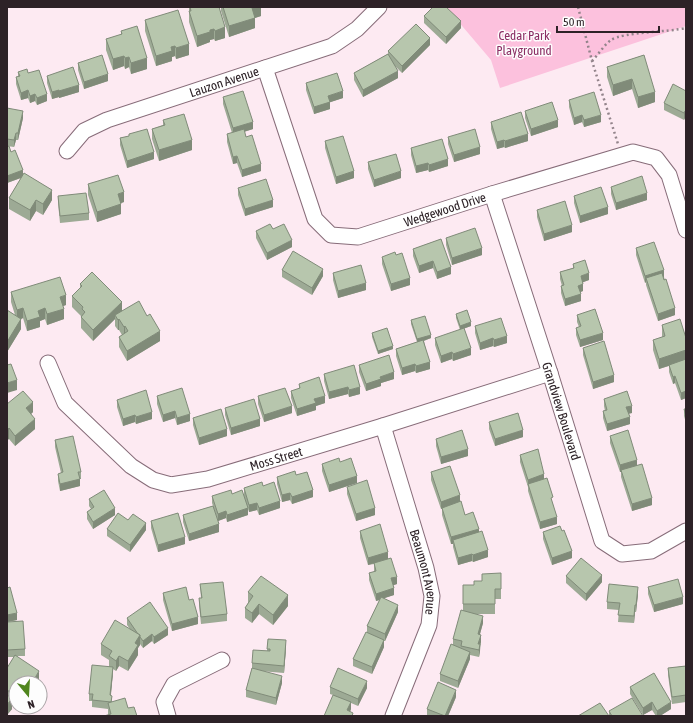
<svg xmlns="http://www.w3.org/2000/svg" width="693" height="723" viewBox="0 0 693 723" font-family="'Asap Condensed',sans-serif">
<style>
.green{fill:#fcc1dd}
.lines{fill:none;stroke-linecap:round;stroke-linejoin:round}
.minor-casing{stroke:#876c79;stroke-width:17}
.path{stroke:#93848b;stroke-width:2.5;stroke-dasharray:2 3;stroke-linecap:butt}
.minor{stroke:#fff;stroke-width:15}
.wall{fill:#9daa95}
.shaded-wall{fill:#808b79}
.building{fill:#b7c6ad;stroke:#808b79}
.labels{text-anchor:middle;stroke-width:3;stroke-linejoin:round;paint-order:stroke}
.park-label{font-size:13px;fill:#8b2e64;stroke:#fdfdfd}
.street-label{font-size:13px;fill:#2d2227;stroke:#fdfdfd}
</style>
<rect width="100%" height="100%" fill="#fdeaf2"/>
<!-- green -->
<path class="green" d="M446,7H686V26L500,88L491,60Z"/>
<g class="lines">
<!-- minor casing -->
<g class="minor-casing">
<g id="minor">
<path id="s1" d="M265,68L315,219L331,235L358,237L492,194L633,152L656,158L669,175L686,230"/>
<path id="s2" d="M67,151L84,131L107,120L332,46L357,29L379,7"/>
<path id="s3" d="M492,194L550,373L602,541L622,554L651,551L686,531"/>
<path id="s4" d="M48,363L65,403L131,466L153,480L171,485L208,479L383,426L550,373"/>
<path id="s5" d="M383,426L426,568L432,596L429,625L393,716"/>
<path d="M168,716L164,702L174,684L222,660"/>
</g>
</g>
<!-- path -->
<g class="path">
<path d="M578,7L592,61L618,144"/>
<path d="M592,61C598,55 604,45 611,40C623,32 669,32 686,28"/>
</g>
<!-- minor -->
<use href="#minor" class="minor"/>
</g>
<!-- wall -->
<g class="wall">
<path d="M189,7H219L225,38L215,41L214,39L210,40V42L197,47L189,22Z"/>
<path d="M221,7H261V16L255,18V28L229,37L221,11Z"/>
<path d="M424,16L461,28L446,44L424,23Z"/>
<path d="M145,20L189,55L176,59L175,56L172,57V61L156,66L145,31Z"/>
<path d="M121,31L147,69L131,74L129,67L125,69L124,66L113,70L106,50V39L121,35Z"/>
<path d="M430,45L402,73L394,65L398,78L363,97L354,80V73L388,54V51Z"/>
<path d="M644,55L655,102L638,108L632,89L613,96L607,77V67Z"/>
<path d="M78,63L108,81L84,89L78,70Z"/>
<path d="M18,72L28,73L47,101L37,105L35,101L30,103L28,98L21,100L16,84V77H18Z"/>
<path d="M47,76L79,92L59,98V97L52,99L47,83Z"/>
<path d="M306,83L343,98L330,102V109L314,114L306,90Z"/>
<path d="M686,91V119L685,118L684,120L664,110V103Z"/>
<path d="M223,97L253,129L244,132L261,171L242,177L237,163L233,164L227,142V134L232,133L223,104Z"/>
<path d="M569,100L601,122L584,127L582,122L574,125L569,107Z"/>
<path d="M7,108L23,118L18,140H16L14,147L7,146Z"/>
<path d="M525,111L558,127L531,136L525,118Z"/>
<path d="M163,120L192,150L159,161L152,139V129L163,125Z"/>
<path d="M491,122L528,141L505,148L504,147L497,149L491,129Z"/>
<path d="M129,134L154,159L127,168L120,145V138L129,136Z"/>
<path d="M448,137L480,154L454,162L448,144Z"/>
<path d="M325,141L354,178L336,184L325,148Z"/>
<path d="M7,147L11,152L23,175L52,200L43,215L36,211L30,221L9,209V198L21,178L7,183Z"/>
<path d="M411,148L448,166L429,172L428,170L416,173L411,155Z"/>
<path d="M368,162L401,178L374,187L368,169Z"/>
<path d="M88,184L124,202L121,203V214L97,222L88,195Z"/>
<path d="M611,187L647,200L616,210L611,194Z"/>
<path d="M238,188L273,207L245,216L238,195Z"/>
<path d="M58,196L89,213V220L60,223L58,203Z"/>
<path d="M574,196L608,214L580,223L574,203Z"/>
<path d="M537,210L572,232L544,241L537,217Z"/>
<path d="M273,229L292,247L267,260L256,238V231Z"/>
<path d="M446,238L482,255L452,265L446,245Z"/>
<path d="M441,239L451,274L437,279L433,268L419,273L413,256V249Z"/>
<path d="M636,248L664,277L675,315L658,321L646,285V282L645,283L636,255Z"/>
<path d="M382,257L410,285L391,291L382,264Z"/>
<path d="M573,264L589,280L583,282V291L580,292L581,301L565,306L561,293V286H562L560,279V272L573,268Z"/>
<path d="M282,270L323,276L312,295L282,277Z"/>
<path d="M333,273L366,290L338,298L333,280Z"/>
<path d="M80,284L122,311L160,341L127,361L119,347V337L122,335L119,330H118L115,326V319L93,341L81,328V316L72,307V296L80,288Z"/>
<path d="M11,292L66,305L63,306L64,319L47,325L45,319L40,321V327L27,331L23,318L21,319V329L7,352V310L15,315L11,302Z"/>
<path d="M456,314L471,326L460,330L456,318Z"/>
<path d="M577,315L603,340L580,347L576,335V328L579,327L577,322Z"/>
<path d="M411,320L431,338L424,341L430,369L416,373L415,371L402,375L396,356V349L417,342L411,324Z"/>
<path d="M662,325L686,338V398L681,400L675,383L673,384L669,372V366L659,369L653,350V340L662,337Z"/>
<path d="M475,326L507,343L494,347L493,346L480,350L475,333Z"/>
<path d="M372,333L393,349L378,354L372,337Z"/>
<path d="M435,338L471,355L453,361L452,359L441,363L435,345Z"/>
<path d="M583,348L614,382L593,389L583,355Z"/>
<path d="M359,365L394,379L381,383V386L366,391L359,372Z"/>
<path d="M324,374L360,394L349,397L348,394L329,399L324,381Z"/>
<path d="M299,384L325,403L316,406V410L297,416L291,398V391L299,389Z"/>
<path d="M157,396L190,421L177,425L175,418L163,422L157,404Z"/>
<path d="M258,396L292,413L264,422L258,404Z"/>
<path d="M604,399L632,413L628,414L630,424L607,431L603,418V411H605L604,406Z"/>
<path d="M117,400L152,419L136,424L135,422L123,426L117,407Z"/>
<path d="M7,404L33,412L31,414L35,429L15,446L9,439L7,440Z"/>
<path d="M225,408L260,426L231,435L225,415Z"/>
<path d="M684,409H686V423L684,416Z"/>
<path d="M193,418L227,436L199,445L193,425Z"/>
<path d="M489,422L523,437L495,446L489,429Z"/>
<path d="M610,436L637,465L652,505L632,511L621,477V472H620L610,443Z"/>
<path d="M436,439L468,456L441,464L436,446Z"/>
<path d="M55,440L81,472V479H80V486L60,491L58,481V474L61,473L55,447Z"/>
<path d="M520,455L544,479L553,504L557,524L540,529L528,491V487L520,462Z"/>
<path d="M322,464L357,483L329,492L322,471Z"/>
<path d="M431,472L460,502L465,515L479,532L488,557L473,562L472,561L458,565L453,547V544H451L442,515V508L441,509L431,480Z"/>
<path d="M296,475L313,497L292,504L290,500L282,502L277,484V477Z"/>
<path d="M263,486L280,508L259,515L257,510L249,512L248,509V515L227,522L226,518L218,521L219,532L189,541L183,522V515L213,506L212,503V496L232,494L244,495V488Z"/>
<path d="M347,487L375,515L356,521L347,494Z"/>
<path d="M89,499L115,515L93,529L87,519V512L91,509L89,506Z"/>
<path d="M128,520L146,530L130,552L107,536V529Z"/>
<path d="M151,521L185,544L158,552L151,528Z"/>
<path d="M360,531L388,559L397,584L393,585L394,595L384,598L398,612L385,641H384V647L372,674L353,666V659L367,633V626L380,600L376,601L369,580V573L374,572V564L368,565L360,538Z"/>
<path d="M562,531L572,558L552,565L543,539V532Z"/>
<path d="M501,573V599H495V614H476L483,623L480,634L481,642L480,651L479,657L470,655V659L458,688L440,681V674L453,645V639L463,611V585H474Z"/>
<path d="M566,576L602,582L586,601L566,583Z"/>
<path d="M200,584L227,614V621L201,624L199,605V598H201Z"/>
<path d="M648,587L683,604L654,612L648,594Z"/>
<path d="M7,588L17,620L8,622L25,649V656H17L39,681L16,683V706L12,703V709L7,715V668L14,657H7Z"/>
<path d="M248,592L288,606L273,625L259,614L252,623L245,618V608L248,603Z"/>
<path d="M163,593L189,600L198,624L172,631L163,600Z"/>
<path d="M638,594L636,612H635L634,623L618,622L619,610L607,609V602Z"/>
<path d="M127,618L168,635L154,644L152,641L143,648L140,644V645L138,648V655L128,671L119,666L116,671L113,669L111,695L112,702L128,708L108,715V709L92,707V701H89V694L109,667V660L101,655V644L130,629L127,625Z"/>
<path d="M268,639L286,648L284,673L260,671L282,683L276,705L246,697V690L252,668V663L267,651Z"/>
<path d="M686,666V702L672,704L668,675V668Z"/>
<path d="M330,687L367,688L358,706L351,703V709L350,712L353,716L333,695L330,694Z"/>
<path d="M630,687L671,709L660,716H656L652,710L643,715L630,694Z"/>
<path d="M456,697L448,716H427V709Z"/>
<path d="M609,711L643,716H609Z"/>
</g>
<!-- shaded-wall -->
<g class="shaded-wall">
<path d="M257,7H261V16L252,19V8Z"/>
<path d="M255,18V28L229,37V26Z"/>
<path d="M461,21V28L446,44V37Z"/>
<path d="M225,27V38L215,41V31Z"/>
<path d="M214,29V39L210,40V42L197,47V36L210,30Z"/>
<path d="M430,38V45L402,73V66Z"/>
<path d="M189,44V55L176,59V48Z"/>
<path d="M175,46V56L172,57V61L156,66V56L171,47Z"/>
<path d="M124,56V66L113,70V59Z"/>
<path d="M129,57V67L125,69V58Z"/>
<path d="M147,58V69L131,74V63Z"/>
<path d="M398,71V78L363,97V90Z"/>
<path d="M108,74V81L84,89V82Z"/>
<path d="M632,79V89L613,96V85Z"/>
<path d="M79,85V92L59,98V91Z"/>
<path d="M28,90V98L21,100V93Z"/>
<path d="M59,90V97L52,99V92Z"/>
<path d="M343,91V98L328,103V96Z"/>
<path d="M655,92V102L638,108V97Z"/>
<path d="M35,94V101L30,103V96Z"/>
<path d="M47,94V101L37,105V98Z"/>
<path d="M330,102V109L314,114V107Z"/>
<path d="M23,111V118L18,140V133Z"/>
<path d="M685,111V118L684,120V113Z"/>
<path d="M582,115V122L574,125V118Z"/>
<path d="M601,115V122L584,127V120Z"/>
<path d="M558,120V127L531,136V129Z"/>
<path d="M253,122V129L233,135V128Z"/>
<path d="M16,133V140L14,147V140Z"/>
<path d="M528,134V141L505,148V141Z"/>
<path d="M192,140V150L159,161V150Z"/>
<path d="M504,140V147L497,149V142Z"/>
<path d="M480,147V154L454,162V155Z"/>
<path d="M154,152V159L127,168V161Z"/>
<path d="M237,156V163L233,164V157Z"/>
<path d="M448,159V166L429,172V165Z"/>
<path d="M428,163V170L416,173V166Z"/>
<path d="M261,164V171L242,177V170Z"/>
<path d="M23,170V177L7,183V176Z"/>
<path d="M354,171V178L336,184V177Z"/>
<path d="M401,171V178L374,187V180Z"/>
<path d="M52,190V200L43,215V204Z"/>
<path d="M124,192V202L118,204V194Z"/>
<path d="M647,193V200L616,210V203Z"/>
<path d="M36,200V211L30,221V210Z"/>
<path d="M273,200V207L245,216V209Z"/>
<path d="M121,204V214L97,222V212Z"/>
<path d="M608,207V214L580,223V216Z"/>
<path d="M572,225V232L544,241V234Z"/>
<path d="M292,240V247L267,260V253Z"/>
<path d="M482,248V255L452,265V258Z"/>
<path d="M433,261V268L419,273V266Z"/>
<path d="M451,267V274L437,279V272Z"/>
<path d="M323,269V276L312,295V288Z"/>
<path d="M664,270V277L648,282L646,278V282L645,283V276Z"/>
<path d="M589,273V280L581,283V276Z"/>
<path d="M410,278V285L391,291V284Z"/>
<path d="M366,283V290L338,298V291Z"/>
<path d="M583,284V291L578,293V286Z"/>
<path d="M581,294V301L565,306V299Z"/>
<path d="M66,295V305L60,307V297Z"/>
<path d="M122,302V312L115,315V319L93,341V330Z"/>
<path d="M23,308V318L21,319V329L7,352V342L17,320V310Z"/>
<path d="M45,308V319L40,321V327L27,331V321L38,311Z"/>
<path d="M675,308V315L658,321V314Z"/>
<path d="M64,309V319L47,325V314Z"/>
<path d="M119,319V330H118V320Z"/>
<path d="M471,322V326L460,330V326Z"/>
<path d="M125,326V336L124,337V327Z"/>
<path d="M160,331V341L127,361V351Z"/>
<path d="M603,333V340L580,347V340Z"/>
<path d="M431,335V338L417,343V339Z"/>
<path d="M507,336V343L494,347V340Z"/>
<path d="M493,338V346L480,350V343Z"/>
<path d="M393,346V349L378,354V351Z"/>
<path d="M471,348V355L453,361V354Z"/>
<path d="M686,350V360L659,369V359Z"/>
<path d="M452,352V359L441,363V356Z"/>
<path d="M430,362V369L416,373V366Z"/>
<path d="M415,364V371L402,375V368Z"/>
<path d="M394,372V379L381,383V386L366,391V384L380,377Z"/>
<path d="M614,375V382L593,389V382Z"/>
<path d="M675,376V383L673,384V377Z"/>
<path d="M17,380V390L7,393V383Z"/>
<path d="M348,387V394L329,399V392Z"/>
<path d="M360,387V394L349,397V390Z"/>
<path d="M686,391V398L681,400V393Z"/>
<path d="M325,396V403L316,406V410L297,416V409L314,399Z"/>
<path d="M33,402V412L26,419V408Z"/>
<path d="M292,406V413L264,422V415Z"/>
<path d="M632,406V413L626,414V407Z"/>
<path d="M175,411V418L163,422V415Z"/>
<path d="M152,412V419L136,424V417Z"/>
<path d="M190,414V421L177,425V418Z"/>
<path d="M135,415V422L123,426V419Z"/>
<path d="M630,417V424L607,431V424Z"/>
<path d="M35,419V429L15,446V436Z"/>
<path d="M260,419V426L231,435V428Z"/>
<path d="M9,428V439L7,440V430Z"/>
<path d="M227,429V436L199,445V438Z"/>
<path d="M523,430V437L495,446V439Z"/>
<path d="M468,449V456L441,464V457Z"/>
<path d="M637,460V467L620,472V465Z"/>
<path d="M544,474V481L528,484V487V480Z"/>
<path d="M357,476V483L329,492V485Z"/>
<path d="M80,479V486L60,491V484Z"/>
<path d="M313,490V497L292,504V497Z"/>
<path d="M290,493V500L282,502V495Z"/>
<path d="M460,495V502L441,509V502Z"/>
<path d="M652,498V505L632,511V504Z"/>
<path d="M280,501V508L259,515V508Z"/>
<path d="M257,503V510L249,512V505Z"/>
<path d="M115,508V515L93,529V522Z"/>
<path d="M248,508V515L227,522V515Z"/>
<path d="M375,508V515L356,521V514Z"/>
<path d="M226,511V518L218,521V514Z"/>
<path d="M557,517V524L540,529V522Z"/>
<path d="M146,523V530L130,552V545Z"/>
<path d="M219,524V532L189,541V534Z"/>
<path d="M479,529V536L453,540V544H451V537Z"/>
<path d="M185,537V544L158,552V545Z"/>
<path d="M488,550V557L473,562V555Z"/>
<path d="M572,551V558L552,565V558Z"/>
<path d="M388,552V559L368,565V558Z"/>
<path d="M472,554V561L458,565V558Z"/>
<path d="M602,575V582L586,601V594Z"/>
<path d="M397,577V584L391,586V578Z"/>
<path d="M638,587V594L636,612V605Z"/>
<path d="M394,588V595L376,601V594Z"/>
<path d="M288,595V606L273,625V615Z"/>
<path d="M683,597V604L654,612V605Z"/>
<path d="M259,604V614L252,623V613Z"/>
<path d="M398,605V612L385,641V634Z"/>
<path d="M635,605V612L634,623V616Z"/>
<path d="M17,613V620L7,622V615Z"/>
<path d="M483,616V623L478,641V634Z"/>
<path d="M198,617V624L172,631V624Z"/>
<path d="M168,628V635L154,644V637Z"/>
<path d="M152,634V641L143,648V641Z"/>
<path d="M140,635V645L138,648V655L128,671V661L135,643Z"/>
<path d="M481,635V642L478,651V644Z"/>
<path d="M286,640V648L284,673V666Z"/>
<path d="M384,640V647L372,674V667Z"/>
<path d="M480,644V651L479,657V650Z"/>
<path d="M470,652V659L458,688V681Z"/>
<path d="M119,656V666L116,671V661Z"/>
<path d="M113,667V674L110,702V695Z"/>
<path d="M39,671V681L38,683H32Z"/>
<path d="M282,676V683L276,705V698Z"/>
<path d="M367,681V688L358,706V699Z"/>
<path d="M456,690V697L448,716H445Z"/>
<path d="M12,698V709L7,715V705Z"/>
<path d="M351,702V709L348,716L347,710Z"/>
<path d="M652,702V710L643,715V708Z"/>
<path d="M671,702V709L660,716H657V711Z"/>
</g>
<!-- building -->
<g class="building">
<path d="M190,7H219L225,27L215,31L214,29L210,30V32L197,36L189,11H191Z"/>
<path d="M223,7H257L252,8L255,18L229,26Z"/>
<path d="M433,7H446L461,21L446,37L424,16Z"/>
<path d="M178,10L189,44L176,48L175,46L171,47L172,51L156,56L145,20Z"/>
<path d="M416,24L430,38L402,66L388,51Z"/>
<path d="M137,26L147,58L131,63L129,57L125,58L124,56L113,59L106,39L122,34L121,31Z"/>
<path d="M388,54L398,71L363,90L354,73Z"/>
<path d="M102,55L108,74L84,82L78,63Z"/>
<path d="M644,55L655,92L638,97L632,79L613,85L607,67Z"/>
<path d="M73,67L79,85L59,91V90L52,92L47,76Z"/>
<path d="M27,69L28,73L39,70L47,94L37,98L35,94L30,96L28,90L21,93L16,77L20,76L18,72Z"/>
<path d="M337,73L343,91L328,96L330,102L314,107L306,83Z"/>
<path d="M673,84L686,91V112L685,111L684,113L664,103Z"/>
<path d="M243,91L253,122L233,128L223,97Z"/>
<path d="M594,92L601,115L584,120L582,115L574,118L569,100Z"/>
<path d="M552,102L558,120L531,129L525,111Z"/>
<path d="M7,108L23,111L18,133H16L14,140L7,139Z"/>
<path d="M521,112L528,134L505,141L504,140L497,142L491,122Z"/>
<path d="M184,114L192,140L159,150L152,129L165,125L163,120Z"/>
<path d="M147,129L154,152L127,161L120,138L129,136V134Z"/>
<path d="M244,129L246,137L252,135L261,164L242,170L237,156L233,157L227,134Z"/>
<path d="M475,129L480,147L454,155L448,137Z"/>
<path d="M343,136L354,171L336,177L325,141Z"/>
<path d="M442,139L448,159L429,165L428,163L416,166L411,148Z"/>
<path d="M9,146L11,152L15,150L23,170L7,176V147Z"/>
<path d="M396,154L401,171L374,180L368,162Z"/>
<path d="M24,173L52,190L43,204L36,200L30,210L9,198Z"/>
<path d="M118,175L124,192L118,194L121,204L97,212L88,184Z"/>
<path d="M642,176L647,193L616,203L611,187Z"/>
<path d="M266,179L273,200L245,209L238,188Z"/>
<path d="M601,187L608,207L580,216L574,196Z"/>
<path d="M86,193L89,213L60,216L58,196Z"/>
<path d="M565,201L572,225L544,234L537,210Z"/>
<path d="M270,224L273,229L284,224L292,240L267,253L256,231Z"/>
<path d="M475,228L482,248L452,258L446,238Z"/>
<path d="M441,239L451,267L437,272L433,261L419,266L413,249Z"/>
<path d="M654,242L664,270L645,276L636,248Z"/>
<path d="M293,251L323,269L312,288L282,270Z"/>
<path d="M395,252L396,255L402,253L410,278L391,284L382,257Z"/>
<path d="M585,260L589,273L581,276L583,284L578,286L581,294L565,299L561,286L564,285L560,272L574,268L573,264Z"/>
<path d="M361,265L366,283L338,291L333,273Z"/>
<path d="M92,272L122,302L93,330L81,317L85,312L82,309L83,307L72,296L82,286L80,284Z"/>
<path d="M662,273L664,280L666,279L675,308L658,314L646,278Z"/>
<path d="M60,277L66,295L60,297L64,309L47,314L45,308L38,311L40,317L27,321L23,308L17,310L11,292Z"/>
<path d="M139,301L147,316L150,314L160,331L127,351L119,337L128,331L125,326L124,327L119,319L118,320L115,315Z"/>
<path d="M595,309L603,333L580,340L576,328L581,326L577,315Z"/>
<path d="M7,310L21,319L7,342Z"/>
<path d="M467,310L471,322L460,326L456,314Z"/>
<path d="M425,316L431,335L417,339L411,320Z"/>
<path d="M501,318L507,336L494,340L493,338L480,343L475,326Z"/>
<path d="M680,319L686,338V350L659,359L653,340L665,336L662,325Z"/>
<path d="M387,328L393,346L378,351L372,333Z"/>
<path d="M464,328L471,348L453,354L452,352L441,356L435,338Z"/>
<path d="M423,340L430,362L416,366L415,364L402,368L396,349Z"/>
<path d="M604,341L614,375L593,382L583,348Z"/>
<path d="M389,355L394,372L380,377L381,379L366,384L359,365Z"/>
<path d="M686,359V391L681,393L675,376L673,377L669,365Z"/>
<path d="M7,364V365L11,364L17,380L7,383Z"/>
<path d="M354,365L360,387L349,390L348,387L329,392L324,374Z"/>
<path d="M319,377L325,396L314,399L316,403L297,409L291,391L300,388L299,384Z"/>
<path d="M182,388L190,414L177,418L175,411L163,415L157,396Z"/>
<path d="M285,388L292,406L264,415L258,396Z"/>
<path d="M146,390L152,412L136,417L135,415L123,419L117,400Z"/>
<path d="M23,391L33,402L26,408L35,419L15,436L9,428L7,430V404Z"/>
<path d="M627,391L632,406L626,407L630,417L607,424L603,411L607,410L604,399Z"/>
<path d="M254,399L260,419L231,428L225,408Z"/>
<path d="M221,409L227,429L199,438L193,418Z"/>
<path d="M684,409H686V416Z"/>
<path d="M518,413L523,430L495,439L489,422Z"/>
<path d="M462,430L468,449L441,457L436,439Z"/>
<path d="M628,430L637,460L620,465L610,436Z"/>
<path d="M73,436L81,472H78L80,479L60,484L58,474L63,472L55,440Z"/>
<path d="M538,449L544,474L528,480L520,455Z"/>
<path d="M339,458L340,462L351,458L357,476L329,485L322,464Z"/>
<path d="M642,464L652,498L632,504L621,470Z"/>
<path d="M450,466L460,495L441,502L431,472Z"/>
<path d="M295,471L296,475L307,472L313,490L292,497L290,493L282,495L277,477Z"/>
<path d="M547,478L553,497L551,498L557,517L540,522L528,484Z"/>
<path d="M367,480L375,508L356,514L347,487Z"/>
<path d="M262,482L263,486L274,482L280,501L259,508L257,503L249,505L244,488Z"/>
<path d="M104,490L115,508L93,522L87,512L94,507L89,499Z"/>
<path d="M231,490L232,494L242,490L248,508L227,515L226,511L218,514L212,496Z"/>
<path d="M461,501L465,515L473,512L479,529L451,537L442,508Z"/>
<path d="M213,506L219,524L189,534L183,515Z"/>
<path d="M118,513L128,520L133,514L146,523L130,545L107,529Z"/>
<path d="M178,513L185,537L158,545L151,521Z"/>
<path d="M380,524L388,552L368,558L360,531Z"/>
<path d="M560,526L562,531L564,530L572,551L552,558L543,532Z"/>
<path d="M482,531L488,550L473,555L472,554L458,558L453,540Z"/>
<path d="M391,558L397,577L391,578L394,588L376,594L369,573L376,571L374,563Z"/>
<path d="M581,558L602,575L586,594L566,576Z"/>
<path d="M501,573V589H495V604H463V585H474V581H482V574Z"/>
<path d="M261,576L288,595L273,615L259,604L252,613L245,608L253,596L248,592Z"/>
<path d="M678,579L683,597L654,605L648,587Z"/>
<path d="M223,582L227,614L201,617L199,598H202L200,584Z"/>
<path d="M609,584L638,587L636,605H635L634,616L618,615L620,603L607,602Z"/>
<path d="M10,587L17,613L7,615V588Z"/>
<path d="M186,587L189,600L193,599L198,617L172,624L163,593Z"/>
<path d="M381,597L398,605L385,634L367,626Z"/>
<path d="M150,602L168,628L154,637L152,634L143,641L140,637V635L138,634L127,618Z"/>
<path d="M461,610L483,616L478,634L481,635L478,644H480L479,650L461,646L462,641L453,639Z"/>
<path d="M115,620L140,635L135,643L138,645L128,661L119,656L116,661L109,656L112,651L101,644Z"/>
<path d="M23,621L25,649L7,650V622Z"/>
<path d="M366,632L384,640L372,667L353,659Z"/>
<path d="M268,639L286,640L284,666L252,663L253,650L270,651V649H267Z"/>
<path d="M451,644L470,652L458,681L440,674Z"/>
<path d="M15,655L39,671L32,683H16V696L7,690V668Z"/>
<path d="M92,665L113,667L110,695L112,696L111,702L92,700L93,694H89Z"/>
<path d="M686,666V695L672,697L668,668Z"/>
<path d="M252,668L282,676L276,698L246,690Z"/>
<path d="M338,668L367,681L358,699L330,687Z"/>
<path d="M654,673L671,702L657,711L652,702L643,708L630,687Z"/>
<path d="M438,682L456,690L445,716L427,709Z"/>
<path d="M7,695L12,698L7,705Z"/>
<path d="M333,695L351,702L347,710L353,713L352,716H324Z"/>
<path d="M125,698L128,708L134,707L137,716H104L111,714L108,703Z"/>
<path d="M632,698L643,716H612L609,711Z"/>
<path d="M600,703L609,716H578Z"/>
</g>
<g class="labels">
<!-- park labels -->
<g class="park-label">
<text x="524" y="40">Cedar Park<tspan x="524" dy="15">Playground</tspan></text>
</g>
<!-- street labels -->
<g class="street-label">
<text dy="5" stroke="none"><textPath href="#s2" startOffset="175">Lauzon Avenue</textPath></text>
<text dy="5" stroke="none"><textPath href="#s1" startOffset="300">Wedgewood Drive</textPath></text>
<text dy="5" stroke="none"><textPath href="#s3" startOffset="228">Grandview Boulevard</textPath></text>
<text dy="5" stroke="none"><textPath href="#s4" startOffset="288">Moss Street</textPath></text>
<text dy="5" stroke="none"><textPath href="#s5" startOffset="152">Beaumont Avenue</textPath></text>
</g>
</g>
<!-- border -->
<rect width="693" height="723" fill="none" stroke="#2d2227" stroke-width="16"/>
<!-- north arrow -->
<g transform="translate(28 695) rotate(162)"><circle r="19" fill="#fdfdfd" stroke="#aaa5a7"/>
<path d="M0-3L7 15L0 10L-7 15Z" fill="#50851e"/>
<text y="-6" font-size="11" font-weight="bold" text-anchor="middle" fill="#2d2227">N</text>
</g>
<!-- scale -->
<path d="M557 26v6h102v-6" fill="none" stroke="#2d2227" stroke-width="2"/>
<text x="563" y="26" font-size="12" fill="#2d2227" stroke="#fdfdfd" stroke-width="3" paint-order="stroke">50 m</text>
</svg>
